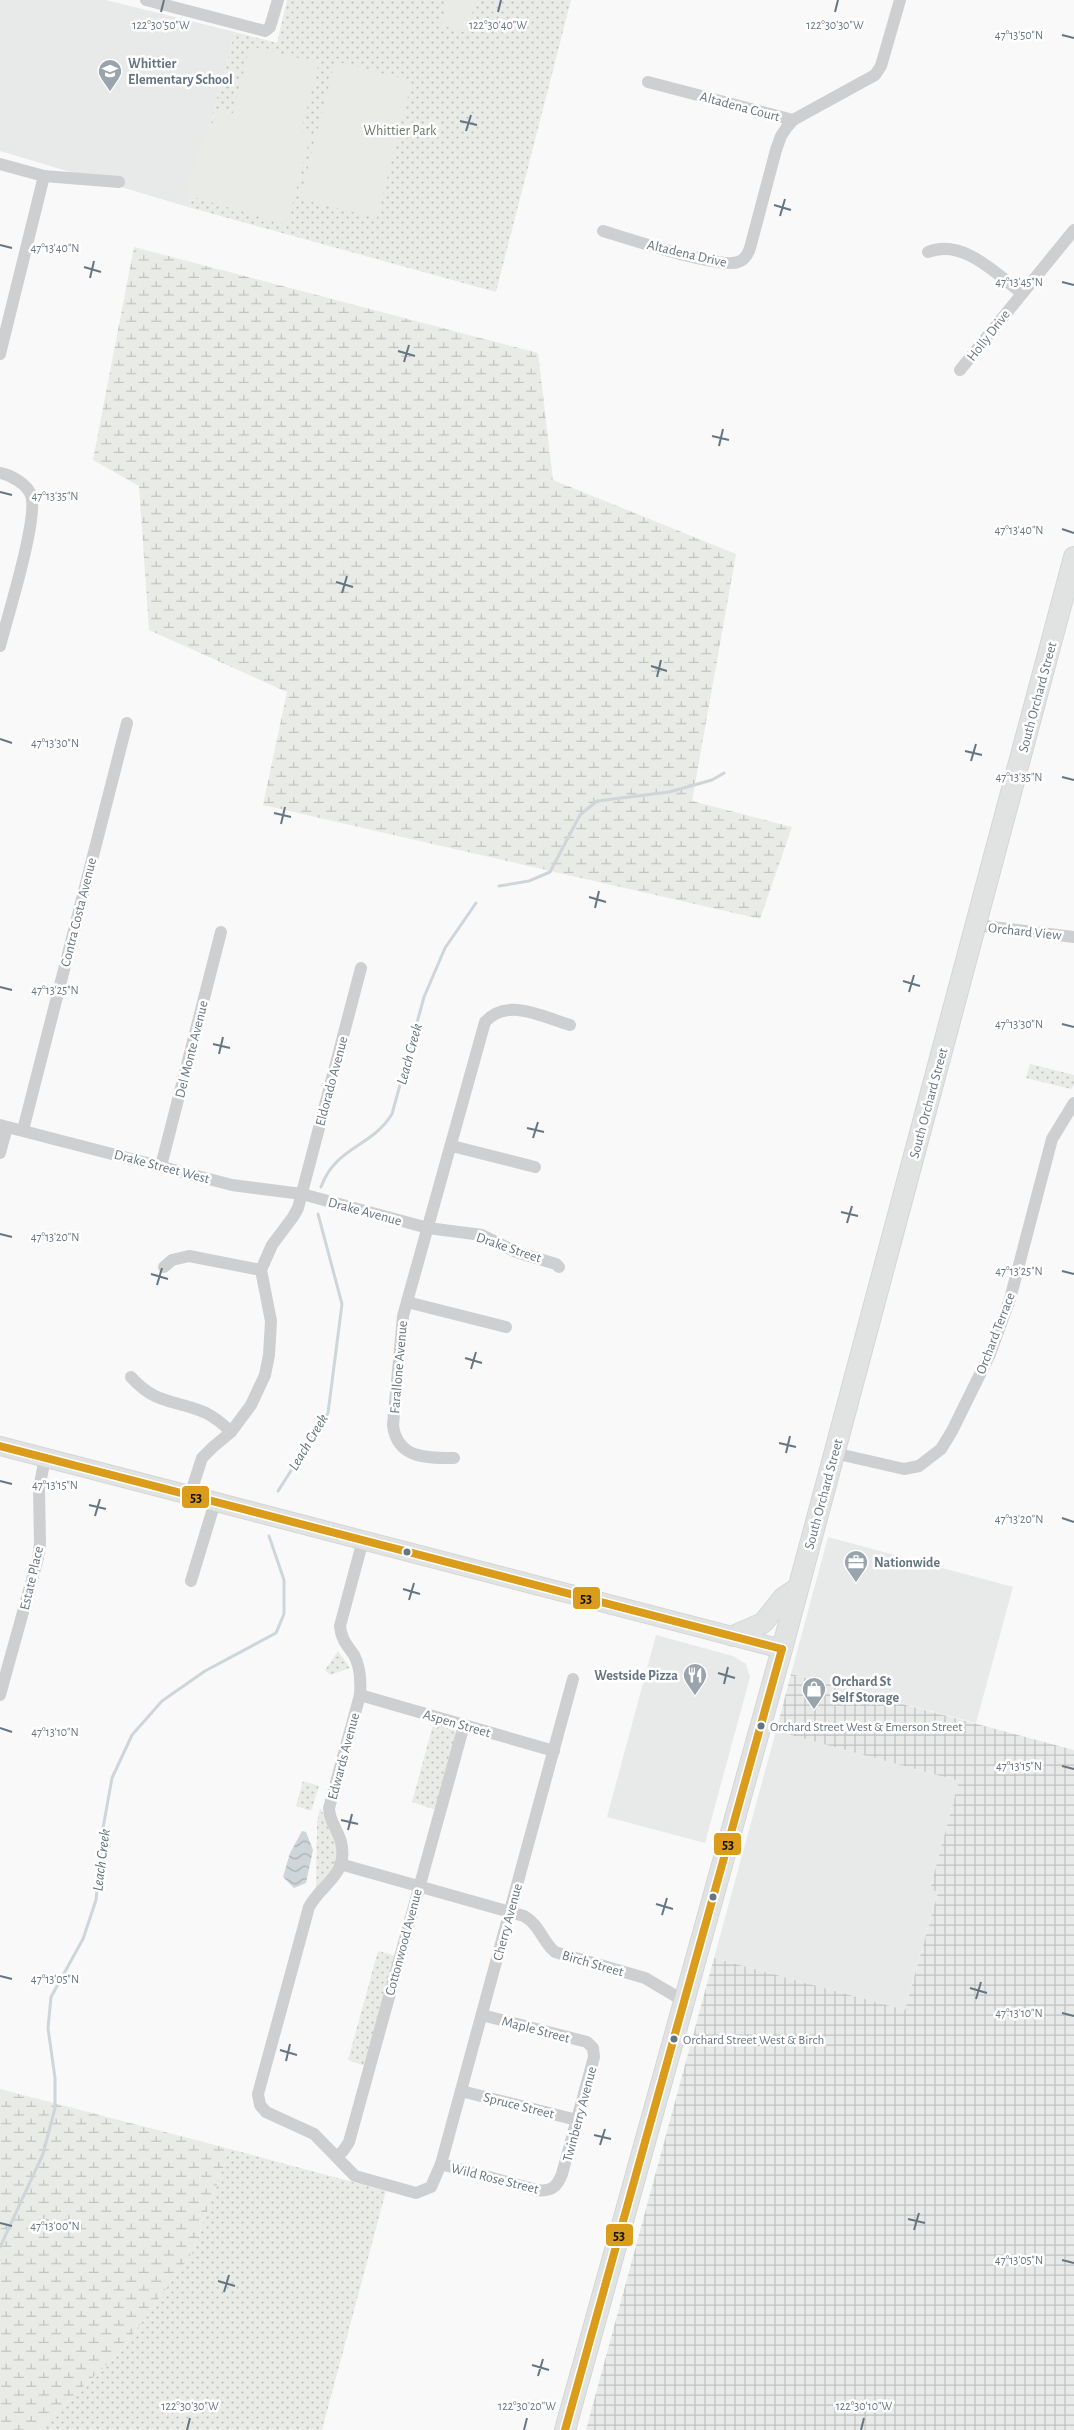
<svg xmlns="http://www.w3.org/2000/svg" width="1074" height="2430" viewBox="0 0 1074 2430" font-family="'Alegreya Sans',sans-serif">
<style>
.built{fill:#e8e9e9}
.industrial{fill:url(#industrial-grid)}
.grass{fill:url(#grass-dots)}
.wetland{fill:url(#wetland-marsh)}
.pitch{fill:#e8ebe6}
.water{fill:url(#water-waves)}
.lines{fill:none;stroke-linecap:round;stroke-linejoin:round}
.stream{stroke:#ced6d9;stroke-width:3}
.secondary-casing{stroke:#d5d6d7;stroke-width:20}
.primary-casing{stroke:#d5d6d7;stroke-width:22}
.street{stroke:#cecfd0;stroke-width:12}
.secondary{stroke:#e1e2e2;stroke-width:18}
.primary{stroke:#e1e2e2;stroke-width:20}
.bus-1-casing{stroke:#fff;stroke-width:11}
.bus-1{stroke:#da9c1a;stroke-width:8}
.ticks{fill:none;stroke:#657683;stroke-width:2}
.bus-dot{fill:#657683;stroke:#fff;stroke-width:2}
.labels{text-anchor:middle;stroke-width:5;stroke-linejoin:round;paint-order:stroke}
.bus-label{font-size:13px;fill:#657683;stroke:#fff;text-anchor:start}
.poi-label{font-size:14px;font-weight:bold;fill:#657683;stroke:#fff;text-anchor:start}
.street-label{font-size:14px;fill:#657683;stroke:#fff}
.park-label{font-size:14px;fill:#687a64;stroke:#fff}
.water-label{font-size:15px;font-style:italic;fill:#60757c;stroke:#fff}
.ticks-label{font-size:12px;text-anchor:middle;fill:#657683;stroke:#fff;stroke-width:5;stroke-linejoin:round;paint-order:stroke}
.line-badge{stroke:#fff;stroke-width:2}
.pale-badge-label{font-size:14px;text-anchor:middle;font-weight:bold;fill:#111}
</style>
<defs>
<pattern id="industrial-grid" width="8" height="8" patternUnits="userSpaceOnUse" patternTransform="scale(1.25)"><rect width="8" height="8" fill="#e8e9e9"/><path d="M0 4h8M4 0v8" fill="none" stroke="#c0c1c2"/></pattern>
<pattern id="grass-dots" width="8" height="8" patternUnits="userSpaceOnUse" patternTransform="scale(1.25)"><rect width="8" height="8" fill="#e8ebe6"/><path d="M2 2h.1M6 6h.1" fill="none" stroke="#c0c3c0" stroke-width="1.8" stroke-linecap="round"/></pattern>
<pattern id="wetland-marsh" width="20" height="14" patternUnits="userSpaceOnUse" patternTransform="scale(1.25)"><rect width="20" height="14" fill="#e8ebe6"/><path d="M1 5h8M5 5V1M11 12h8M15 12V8" fill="none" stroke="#c0c3c0"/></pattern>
<pattern id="water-waves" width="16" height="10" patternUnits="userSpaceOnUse" patternTransform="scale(1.25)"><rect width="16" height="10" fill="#ced6d9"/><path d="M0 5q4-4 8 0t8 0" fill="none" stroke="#abb2b5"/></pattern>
</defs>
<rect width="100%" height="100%" fill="#f9f9f9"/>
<!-- built -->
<g class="built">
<path d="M0,0H106L235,32L188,207L0,151Z"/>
<path d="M828,1537L1013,1587L976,1723L791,1674Z"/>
<path d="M656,1635L733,1656L746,1664L750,1677L705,1843L607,1817Z"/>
<path d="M776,1731L959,1781L930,1889L938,1891L905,2010L714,1958Z"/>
</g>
<!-- industrial -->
<path class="industrial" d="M791,1674L1074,1750V2430H586L714,1958L905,2010L938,1892L930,1889L959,1781L776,1731Z"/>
<!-- grass -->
<g class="grass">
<path d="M287,0H571L496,292L188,207L235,32L277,43Z"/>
<path d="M1030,1064L1074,1075V1085L1071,1089L1026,1078Z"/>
<path d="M338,1651L350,1668L330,1675L325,1670Z"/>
<path d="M434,1721L454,1728L456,1735L436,1810L412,1802Z"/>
<path d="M303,1781L319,1786L311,1811L296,1806Z"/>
<path d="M320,1808C330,1826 346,1851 333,1871C329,1878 321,1883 316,1889L317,1822Z"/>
<path d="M378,1951L396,1956L365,2066L348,2060Z"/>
<path d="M230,2149L386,2191L322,2430H37L120,2352L192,2253Z"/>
</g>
<!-- wetland -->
<g class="wetland">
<path d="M134,247L538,353L553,480L736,554L692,801L792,827L760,919L263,805L287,692L149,630L139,486L93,460Z"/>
<path d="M0,2089L230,2149L192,2253L120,2352L37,2430H0Z"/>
</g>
<!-- pitch -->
<g class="pitch">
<path d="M448,0H476L467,33L441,25Z"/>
<path d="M250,46L319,63L301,131L311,134L287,225L187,195L185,191L201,140L221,110L233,113Z"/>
<path d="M335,61L412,81L377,218L300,199Z"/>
</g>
<!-- water -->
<path class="water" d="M302,1831L306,1832L313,1850L306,1883L294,1888L283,1877L290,1853Z"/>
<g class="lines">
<!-- stream -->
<g class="stream">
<path d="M499,886L529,881L550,872L580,815L597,801L669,792L712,780L724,773"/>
<path d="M321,1187C336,1146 371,1148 392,1114L424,997L445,948L476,903"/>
<path d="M278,1491L328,1413L342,1304L318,1214"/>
<path d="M0,2247L43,2154L55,2108V2078L48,2028L51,1997L83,1939L96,1900L103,1828L112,1778L132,1735L162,1701L205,1671L276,1633L284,1614V1580L269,1536"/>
</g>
<!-- secondary casing -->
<g class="secondary-casing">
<path id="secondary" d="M0,1446L782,1649"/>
</g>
<!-- primary casing -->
<g class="primary-casing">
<g id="primary">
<path d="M733,1636L763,1623L783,1598L798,1588"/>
<path d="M565,2430L782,1649L1074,557"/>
</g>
</g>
<!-- street -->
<g class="street">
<path d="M146,0L265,31L270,27L278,0"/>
<path d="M648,82L793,120"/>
<path d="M0,164L44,176L119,182"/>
<path d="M603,231C626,238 719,269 738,262C745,260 748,254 750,248L776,150L781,136L787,127L793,120L875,75L881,66L900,0"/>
<path d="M928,252C963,238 996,274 1022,293"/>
<path d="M0,354L44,176"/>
<path d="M960,370L1074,230"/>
<path d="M0,473C11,475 27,484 31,495C39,517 7,618 0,646"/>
<path d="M976,925L1074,937"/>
<path d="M0,1125L232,1185L302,1194L428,1228L482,1235L516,1252L556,1264L559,1267"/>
<path d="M23,1130L127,723"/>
<path d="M452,1146L535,1167"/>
<path d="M0,1153L7,1127"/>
<path d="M161,1166L221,932"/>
<path d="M164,1267L172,1260L189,1256L261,1270"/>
<path d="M407,1302L506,1327"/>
<path d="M131,1377C157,1406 175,1399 206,1413C216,1418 224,1425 231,1432"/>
<path d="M834,1453L904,1469L919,1466L941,1449L952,1431L990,1354L1010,1299L1052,1139L1074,1103"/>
<path d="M454,1458C427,1458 397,1459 393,1425L403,1316L485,1022C507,997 543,1017 570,1025"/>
<path d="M190,1495L202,1458L213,1447L231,1432L251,1405L265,1375L269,1355L271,1321L261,1270L272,1245L293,1217L298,1208L361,968"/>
<path d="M363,1540L340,1626C341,1639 347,1645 354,1655C361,1668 361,1682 360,1695L329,1808C329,1821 338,1830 341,1842C349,1875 322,1883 309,1907L258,2094L260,2105L266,2112L314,2134L355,2176L416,2193L431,2187L441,2164L537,2190C551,2192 557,2187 562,2174L594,2057L593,2048L587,2042L482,2015"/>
<path d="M191,1581L215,1502"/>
<path d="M0,1695L38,1558L40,1543L39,1489L45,1458"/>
<path d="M360,1695L554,1751"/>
<path d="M340,1864L524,1916C540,1925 542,1941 555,1952L645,1978L684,2001"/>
<path d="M461,2091L577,2120"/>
<path d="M337,2156L343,2151L349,2142L464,1725"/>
<path d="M441,2164L573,1679"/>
</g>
<!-- secondary -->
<use href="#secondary" class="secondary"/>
<!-- primary -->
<use href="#primary" class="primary"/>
<!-- bus-1 casing -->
<g class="bus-1-casing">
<g id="bus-1">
<path d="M0,1446L782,1649"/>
<path d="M565,2430L782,1649"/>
</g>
</g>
<!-- bus-1 -->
<use href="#bus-1" class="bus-1"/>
</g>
<!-- ticks -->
<path class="ticks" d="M161,12L164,0M498,12L501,0M835,12L838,0M1062,35L1074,38M460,121L477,125M466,131L471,115M774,205L791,210M780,216L785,199M0,245L12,248M84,267L101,272M90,278L94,261M1062,282L1074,285M398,351L415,356M404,362L409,345M712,436L729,440M719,446L723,429M0,492L12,495M1062,529L1074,533M336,582L353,587M342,593L347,576M651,666L667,671M657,677L661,660M0,739L12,743M965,751L982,755M971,761L976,744M1062,777L1074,780M274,813L291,817M281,824L285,807M589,897L606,902M595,908L599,891M903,981L920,986M0,987L12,990M909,992L914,975M1062,1024L1074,1027M213,1044L230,1048M219,1054L223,1037M527,1128L544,1132M533,1138L538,1122M841,1212L858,1216M847,1223L852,1206M0,1234L12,1237M1062,1271L1074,1274M151,1274L168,1279M157,1285L162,1268M465,1358L482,1363M471,1369L476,1352M779,1443L796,1447M786,1453L790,1436M0,1481L12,1484M89,1505L106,1509M95,1516L100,1499M1062,1518L1074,1522M403,1589L420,1594M409,1600L414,1583M718,1673L735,1678M724,1684L728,1667M0,1728L12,1732M1062,1766L1074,1769M341,1820L358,1824M348,1830L352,1814M656,1904L673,1909M662,1915L667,1898M0,1976L12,1979M970,1988L987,1993M976,1999L981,1982M1062,2013L1074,2016M280,2050L297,2055M286,2061L290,2044M594,2135L611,2139M600,2145L605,2129M908,2219L925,2223M0,2223L12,2226M914,2230L919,2213M1062,2260L1074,2263M218,2281L235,2286M224,2292L229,2275M532,2365L549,2370M538,2376L543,2359M187,2430L190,2418M524,2430L527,2418M861,2430L864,2418"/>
<!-- icons -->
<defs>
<g id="school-pin" transform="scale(1.25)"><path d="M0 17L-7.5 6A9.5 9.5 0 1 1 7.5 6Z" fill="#99a4ac" stroke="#fff"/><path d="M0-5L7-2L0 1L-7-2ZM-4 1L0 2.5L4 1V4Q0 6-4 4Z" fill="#fff"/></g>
<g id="office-pin" transform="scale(1.25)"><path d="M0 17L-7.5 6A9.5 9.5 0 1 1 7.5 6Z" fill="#99a4ac" stroke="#fff"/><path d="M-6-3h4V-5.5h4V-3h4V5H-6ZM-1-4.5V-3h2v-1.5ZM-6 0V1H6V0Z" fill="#fff"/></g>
<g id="restaurant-pin" transform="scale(1.25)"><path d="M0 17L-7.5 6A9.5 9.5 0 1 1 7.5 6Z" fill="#99a4ac" stroke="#fff"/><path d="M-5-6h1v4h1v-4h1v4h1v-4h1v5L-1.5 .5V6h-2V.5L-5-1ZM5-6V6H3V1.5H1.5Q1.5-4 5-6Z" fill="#fff"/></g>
<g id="shop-pin" transform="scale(1.25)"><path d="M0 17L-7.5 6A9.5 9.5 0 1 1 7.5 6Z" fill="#99a4ac" stroke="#fff"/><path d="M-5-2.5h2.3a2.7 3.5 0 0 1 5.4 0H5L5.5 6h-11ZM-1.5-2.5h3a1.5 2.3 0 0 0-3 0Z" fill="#fff"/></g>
</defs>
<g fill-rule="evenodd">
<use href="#school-pin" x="110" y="71"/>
<use href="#office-pin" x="856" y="1562"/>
<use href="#restaurant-pin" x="695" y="1675"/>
<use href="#shop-pin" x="814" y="1689"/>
</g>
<!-- markers -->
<g class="bus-dot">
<circle cx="407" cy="1552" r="4.5"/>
<circle cx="761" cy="1726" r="4.5"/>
<circle cx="713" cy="1897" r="4.5"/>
<circle cx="674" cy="2039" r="4.5"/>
</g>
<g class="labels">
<!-- bus labels -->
<g class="bus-label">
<text x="770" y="1731">Orchard Street West &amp; Emerson Street</text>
<text x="683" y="2044">Orchard Street West &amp; Birch</text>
</g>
<!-- poi labels -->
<g class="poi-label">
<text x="128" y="68">Whittier<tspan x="128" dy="16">Elementary School</tspan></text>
<text x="874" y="1567">Nationwide</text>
<text x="678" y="1680" text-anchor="end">Westside Pizza</text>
<text x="832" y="1686">Orchard St<tspan x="832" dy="16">Self Storage</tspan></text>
</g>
<!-- street labels -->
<g class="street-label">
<text transform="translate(740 106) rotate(15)" y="5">Altadena Court</text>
<text transform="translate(687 253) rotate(13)" y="5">Altadena Drive</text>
<text transform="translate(988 335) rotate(-52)" y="5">Holly Drive</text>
<text transform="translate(1037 697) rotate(-75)" y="5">South Orchard Street</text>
<text transform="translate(78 912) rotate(-76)" y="5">Contra Costa Avenue</text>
<text transform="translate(1025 931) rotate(6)" y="5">Orchard View</text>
<text transform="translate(191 1049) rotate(-76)" y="5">Del Monte Avenue</text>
<text transform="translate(331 1081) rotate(-75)" y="5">Eldorado Avenue</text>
<text transform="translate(928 1103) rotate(-75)" y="5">South Orchard Street</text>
<text transform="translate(162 1166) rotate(15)" y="5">Drake Street West</text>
<text transform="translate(365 1211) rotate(15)" y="5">Drake Avenue</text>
<text transform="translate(509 1247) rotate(19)" y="5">Drake Street</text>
<text transform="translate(995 1333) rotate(-69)" y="5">Orchard Terrace</text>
<text transform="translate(398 1367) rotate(-85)" y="5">Farallone Avenue</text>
<text transform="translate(823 1494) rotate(-75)" y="5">South Orchard Street</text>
<text transform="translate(31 1578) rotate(-77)" y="5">Estate Place</text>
<text transform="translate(457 1723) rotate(16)" y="5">Aspen Street</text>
<text transform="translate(343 1756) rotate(-75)" y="5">Edwards Avenue</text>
<text transform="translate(507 1922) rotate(-75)" y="5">Cherry Avenue</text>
<text transform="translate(403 1942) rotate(-75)" y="5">Cottonwood Avenue</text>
<text transform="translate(593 1963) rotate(16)" y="5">Birch Street</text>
<text transform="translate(536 2029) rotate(15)" y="5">Maple Street</text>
<text transform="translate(519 2105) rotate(14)" y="5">Spruce Street</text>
<text transform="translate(579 2114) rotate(-75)" y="5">Twinberry Avenue</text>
<text transform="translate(495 2178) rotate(14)" y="5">Wild Rose Street</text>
</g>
<!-- park labels -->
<g class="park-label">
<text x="400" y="135">Whittier Park</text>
</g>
<!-- water labels -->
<g class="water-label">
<text transform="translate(409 1054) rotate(-75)" y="5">Leach Creek</text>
<text transform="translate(308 1442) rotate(-59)" y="5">Leach Creek</text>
<text transform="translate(101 1860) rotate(-83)" y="5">Leach Creek</text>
</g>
</g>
<g class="ticks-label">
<text x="161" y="29">122°30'50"W</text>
<text x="498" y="29">122°30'40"W</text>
<text x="835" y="29">122°30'30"W</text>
<text x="1019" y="39">47°13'50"N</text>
<text x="55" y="252">47°13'40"N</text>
<text x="1019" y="286">47°13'45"N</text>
<text x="55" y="500">47°13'35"N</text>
<text x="1019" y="534">47°13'40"N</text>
<text x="55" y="747">47°13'30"N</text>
<text x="1019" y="781">47°13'35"N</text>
<text x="55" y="994">47°13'25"N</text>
<text x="1019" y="1028">47°13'30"N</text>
<text x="55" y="1241">47°13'20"N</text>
<text x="1019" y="1275">47°13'25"N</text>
<text x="55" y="1489">47°13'15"N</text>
<text x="1019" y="1523">47°13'20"N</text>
<text x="55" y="1736">47°13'10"N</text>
<text x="1019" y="1770">47°13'15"N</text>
<text x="55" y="1983">47°13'05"N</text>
<text x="1019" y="2017">47°13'10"N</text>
<text x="55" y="2230">47°13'00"N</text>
<text x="1019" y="2264">47°13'05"N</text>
<text x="190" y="2410">122°30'30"W</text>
<text x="527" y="2410">122°30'20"W</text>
<text x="864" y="2410">122°30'10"W</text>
</g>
<g class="line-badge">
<rect x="181" y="1485" width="29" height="24" rx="5" fill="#da9c1a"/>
<rect x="572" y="1586" width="29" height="24" rx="5" fill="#da9c1a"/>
<rect x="713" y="1832" width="29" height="24" rx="5" fill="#da9c1a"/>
<rect x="605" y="2223" width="29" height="24" rx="5" fill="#da9c1a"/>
</g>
<g class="pale-badge-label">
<text x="196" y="1502">53</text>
<text x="586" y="1603">53</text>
<text x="728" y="1849">53</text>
<text x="619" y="2240">53</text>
</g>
</svg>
